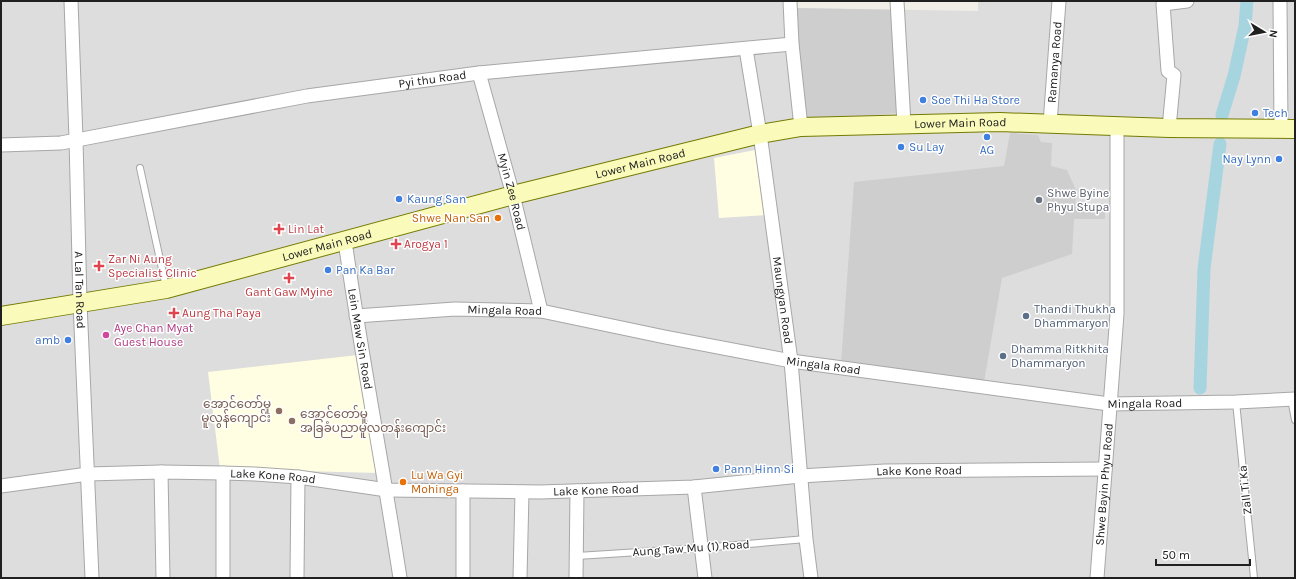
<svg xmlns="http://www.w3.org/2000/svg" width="1296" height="579" viewBox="0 0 1296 579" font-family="Karla,'Noto Sans Myanmar',sans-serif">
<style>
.residential{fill:#dedddd}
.education{fill:#fffee2}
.religious{fill:#cecece}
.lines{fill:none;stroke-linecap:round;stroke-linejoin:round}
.canal{stroke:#a7d5df;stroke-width:13}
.service-casing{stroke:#a7a7a7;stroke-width:8}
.minor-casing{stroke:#a7a7a7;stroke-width:15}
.secondary-casing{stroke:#747b03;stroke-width:20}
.service{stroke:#fff;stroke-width:6}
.minor{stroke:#fff;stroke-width:13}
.secondary{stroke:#fafbbb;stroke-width:18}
.shop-dot{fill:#3f7fe0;stroke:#fff;stroke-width:1.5}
.worship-dot{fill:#6b7280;stroke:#fff;stroke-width:1.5}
.food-dot{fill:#e8710a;stroke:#fff;stroke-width:1.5}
.health-dot{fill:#e0444e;stroke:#fff;stroke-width:1.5}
.service-dot{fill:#5c6f8a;stroke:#fff;stroke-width:1.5}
.hotel-dot{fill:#d1479c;stroke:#fff;stroke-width:1.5}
.education-dot{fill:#8d6e63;stroke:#fff;stroke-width:1.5}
.labels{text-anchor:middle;stroke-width:3;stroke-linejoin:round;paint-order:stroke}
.street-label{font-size:12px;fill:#202020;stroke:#fff}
.shop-label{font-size:12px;fill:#366cbe;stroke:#fff;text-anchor:start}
.worship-label{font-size:12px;fill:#5b616d;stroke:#fff;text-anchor:start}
.food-label{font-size:12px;fill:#c56008;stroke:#fff;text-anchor:end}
.health-label{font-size:12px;fill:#be3a42;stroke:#fff;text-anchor:start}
.service-label{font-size:12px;fill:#4e5e75;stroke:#fff;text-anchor:start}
.hotel-label{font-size:12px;fill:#b23c85;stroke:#fff;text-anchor:start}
.education-label{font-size:12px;fill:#785e54;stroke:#fff;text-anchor:end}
</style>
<rect width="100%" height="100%" fill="#f1ede7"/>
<!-- residential -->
<path class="residential" d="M1,1H790L792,8L978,11V1H1295V578H1Z"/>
<!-- education -->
<g class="education">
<path d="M755,150L766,215L719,218L714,158Z"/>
<path d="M358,355L379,473L220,469L208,372Z"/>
</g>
<!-- religious -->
<g class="religious">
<path d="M791,8L905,10L906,112L799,123Z"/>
<path d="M1010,133L1038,135L1041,142L1052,143L1051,166L1067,170L1076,190L1075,207L1105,208V219H1074L1072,254L1002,278L984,382L841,364L854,182L1004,166Z"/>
</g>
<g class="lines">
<!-- canal -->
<g class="canal">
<path d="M1222,115L1234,76L1245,26L1247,1"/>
<path d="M1200,388L1204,269L1220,144"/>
</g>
<!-- service casing -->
<g class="service-casing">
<g id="service">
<path d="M140,168L166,287"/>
<path d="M1291,399L1295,420"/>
<path d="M1236,402L1254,578"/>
<path d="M577,556L702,548L806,539"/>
</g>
</g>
<!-- minor casing -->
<g class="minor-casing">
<g id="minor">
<path id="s1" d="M71,1L76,139L80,303L92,578"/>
<path d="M790,1L792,44L801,127"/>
<path d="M897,1L904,124"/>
<path d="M1280,1L1281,129"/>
<path id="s2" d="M746,49L760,134L791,361L806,539L811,578"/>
<path id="s3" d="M479,73L513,195L541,311"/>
<path id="s4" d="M1050,124L1059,1"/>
<path d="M1169,128L1174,75L1168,71L1163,4L1187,1"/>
<path id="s5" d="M1,145L61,143L307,96L479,73L792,44"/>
<path id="s6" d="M345,241C361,354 383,466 400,578"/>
<path id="s7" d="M356,316L455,309L541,311L665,337L791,361L1109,404L1236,402L1295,399"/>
<path d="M161,472L163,578"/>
<path id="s8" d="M1,486L88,474L161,472L223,473L255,474L298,477L387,490L540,492L694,487L800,476L885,471L1105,469"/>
<path d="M694,487L705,578"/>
<path d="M463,491V578"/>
<path d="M223,578V473"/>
<path d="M297,578L298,477"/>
<path d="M520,578L522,492"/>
<path d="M576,578L577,491"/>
<path id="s9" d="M1097,578L1117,314V126"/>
</g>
</g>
<!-- secondary casing -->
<g class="secondary-casing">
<g id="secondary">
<path id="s10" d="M1,316L166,289L513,195L760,134L801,127L1000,122L1169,128L1295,129"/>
</g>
</g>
<!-- service -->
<use href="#service" class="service"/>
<!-- minor -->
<use href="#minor" class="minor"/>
<!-- secondary -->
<use href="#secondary" class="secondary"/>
</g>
<!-- markers -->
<g class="shop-dot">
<circle cx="923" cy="100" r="4"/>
<circle cx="1255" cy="113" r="4"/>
<circle cx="987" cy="137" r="4"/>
<circle cx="901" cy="147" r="4"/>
<circle cx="1279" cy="159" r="4"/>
<circle cx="399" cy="199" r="4"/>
<circle cx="328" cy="270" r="4"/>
<circle cx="68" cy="340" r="4"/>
<circle cx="716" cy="469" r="4"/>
</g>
<circle class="worship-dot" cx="1039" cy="200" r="4"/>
<g class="food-dot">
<circle cx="498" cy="218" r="4"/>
<circle cx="403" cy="482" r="4"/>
</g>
<g class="health-dot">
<path d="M277 223h4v4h4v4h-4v4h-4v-4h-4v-4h4z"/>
<path d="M394 238h4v4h4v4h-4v4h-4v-4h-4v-4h4z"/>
<path d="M97 260h4v4h4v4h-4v4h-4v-4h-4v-4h4z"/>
<path d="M287 272h4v4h4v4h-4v4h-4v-4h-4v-4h4z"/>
<path d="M172 307h4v4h4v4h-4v4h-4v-4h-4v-4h4z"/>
</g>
<g class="service-dot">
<circle cx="1026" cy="316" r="4"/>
<circle cx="1003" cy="356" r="4"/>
</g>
<circle class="hotel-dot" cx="106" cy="335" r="4"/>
<g class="education-dot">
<circle cx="279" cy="411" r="4"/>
<circle cx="292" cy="421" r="4"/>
</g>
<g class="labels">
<!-- street labels -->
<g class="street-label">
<text dy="4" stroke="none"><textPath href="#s4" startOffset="62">Ramanya Road</textPath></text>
<text dy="4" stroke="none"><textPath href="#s5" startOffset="437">Pyi thu Road</textPath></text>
<text dy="4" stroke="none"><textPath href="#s10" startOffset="982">Lower Main Road</textPath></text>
<text dy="4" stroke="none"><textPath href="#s10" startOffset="658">Lower Main Road</textPath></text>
<text dy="4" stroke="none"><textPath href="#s3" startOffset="123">Myin Zee Road</textPath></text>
<text dy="4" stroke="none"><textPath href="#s10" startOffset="334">Lower Main Road</textPath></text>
<text dy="4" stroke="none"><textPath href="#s1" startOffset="289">A Lal Tan Road</textPath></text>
<text dy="4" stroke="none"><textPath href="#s2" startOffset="254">Maungyan Road</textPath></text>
<text dy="4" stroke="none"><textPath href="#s7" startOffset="149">Mingala Road</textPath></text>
<text dy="4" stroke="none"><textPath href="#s6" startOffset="99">Lein Maw Sin Road</textPath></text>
<text dy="4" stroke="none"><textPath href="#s7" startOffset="473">Mingala Road</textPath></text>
<text dy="4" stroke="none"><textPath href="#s7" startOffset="797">Mingala Road</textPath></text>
<text dy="4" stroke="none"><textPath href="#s8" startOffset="921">Lake Kone Road</textPath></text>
<text dy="4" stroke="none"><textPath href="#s8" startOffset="273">Lake Kone Road</textPath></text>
<text dy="4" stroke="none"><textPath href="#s9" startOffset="94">Shwe Bayin Phyu Road</textPath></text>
<text dy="4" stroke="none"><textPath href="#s8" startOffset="597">Lake Kone Road</textPath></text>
<text transform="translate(1245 490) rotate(-96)" y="4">Zall Ti Ka</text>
<text transform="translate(691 548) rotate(-4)" y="4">Aung Taw Mu (1) Road</text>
</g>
<!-- shop labels -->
<g class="shop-label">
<text x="931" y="104">Soe Thi Ha Store</text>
<text x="1263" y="117">Tech</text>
<text x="909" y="151">Su Lay</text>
<text x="987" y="154" text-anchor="middle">AG</text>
<text x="1271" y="163" text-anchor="end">Nay Lynn</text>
<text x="407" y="203">Kaung San</text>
<text x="336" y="274">Pan Ka Bar</text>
<text x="60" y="344" text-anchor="end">amb</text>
<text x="724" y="473">Pann Hinn Si</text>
</g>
<!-- worship labels -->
<g class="worship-label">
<text x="1047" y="197">Shwe Byine<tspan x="1047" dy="14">Phyu Stupa</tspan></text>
</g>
<!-- food labels -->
<g class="food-label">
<text x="490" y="222">Shwe Nan San</text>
<text x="411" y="479" text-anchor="start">Lu Wa Gyi<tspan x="411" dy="14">Mohinga</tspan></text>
</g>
<!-- health labels -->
<g class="health-label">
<text x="288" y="233">Lin Lat</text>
<text x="404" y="248">Arogya 1</text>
<text x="108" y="263">Zar Ni Aung<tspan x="108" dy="14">Specialist Clinic</tspan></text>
<text x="289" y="296" text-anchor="middle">Gant Gaw Myine</text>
<text x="182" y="317">Aung Tha Paya</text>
</g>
<!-- service labels -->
<g class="service-label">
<text x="1034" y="313">Thandi Thukha<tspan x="1034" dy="14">Dhammaryon</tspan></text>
<text x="1011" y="353">Dhamma Ritkhita<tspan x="1011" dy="14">Dhammaryon</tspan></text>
</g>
<!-- hotel labels -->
<g class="hotel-label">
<text x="114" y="332">Aye Chan Myat<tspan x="114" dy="14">Guest House</tspan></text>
</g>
<!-- education labels -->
<g class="education-label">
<text x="271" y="408">အောင်တော်မူ<tspan x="271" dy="14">မူလွန်ကျောင်း</tspan></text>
<text x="300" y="418" text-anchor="start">အောင်တော်မူ<tspan x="300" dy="14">အခြခံပညာမူလတန်းကျောင်း</tspan></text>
</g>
</g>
<!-- border -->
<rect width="1296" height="579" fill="none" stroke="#202020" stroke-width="4"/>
<!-- north arrow -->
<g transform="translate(1264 32) rotate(100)" stroke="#ffffff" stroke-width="3" paint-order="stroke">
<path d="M0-3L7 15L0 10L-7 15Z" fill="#202020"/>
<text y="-6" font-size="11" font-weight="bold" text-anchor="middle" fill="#202020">N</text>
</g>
<!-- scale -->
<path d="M1156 559v6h94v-6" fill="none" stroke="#202020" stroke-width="2"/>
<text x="1162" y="559" font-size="12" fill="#202020" stroke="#ffffff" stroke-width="3" paint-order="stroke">50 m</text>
</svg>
